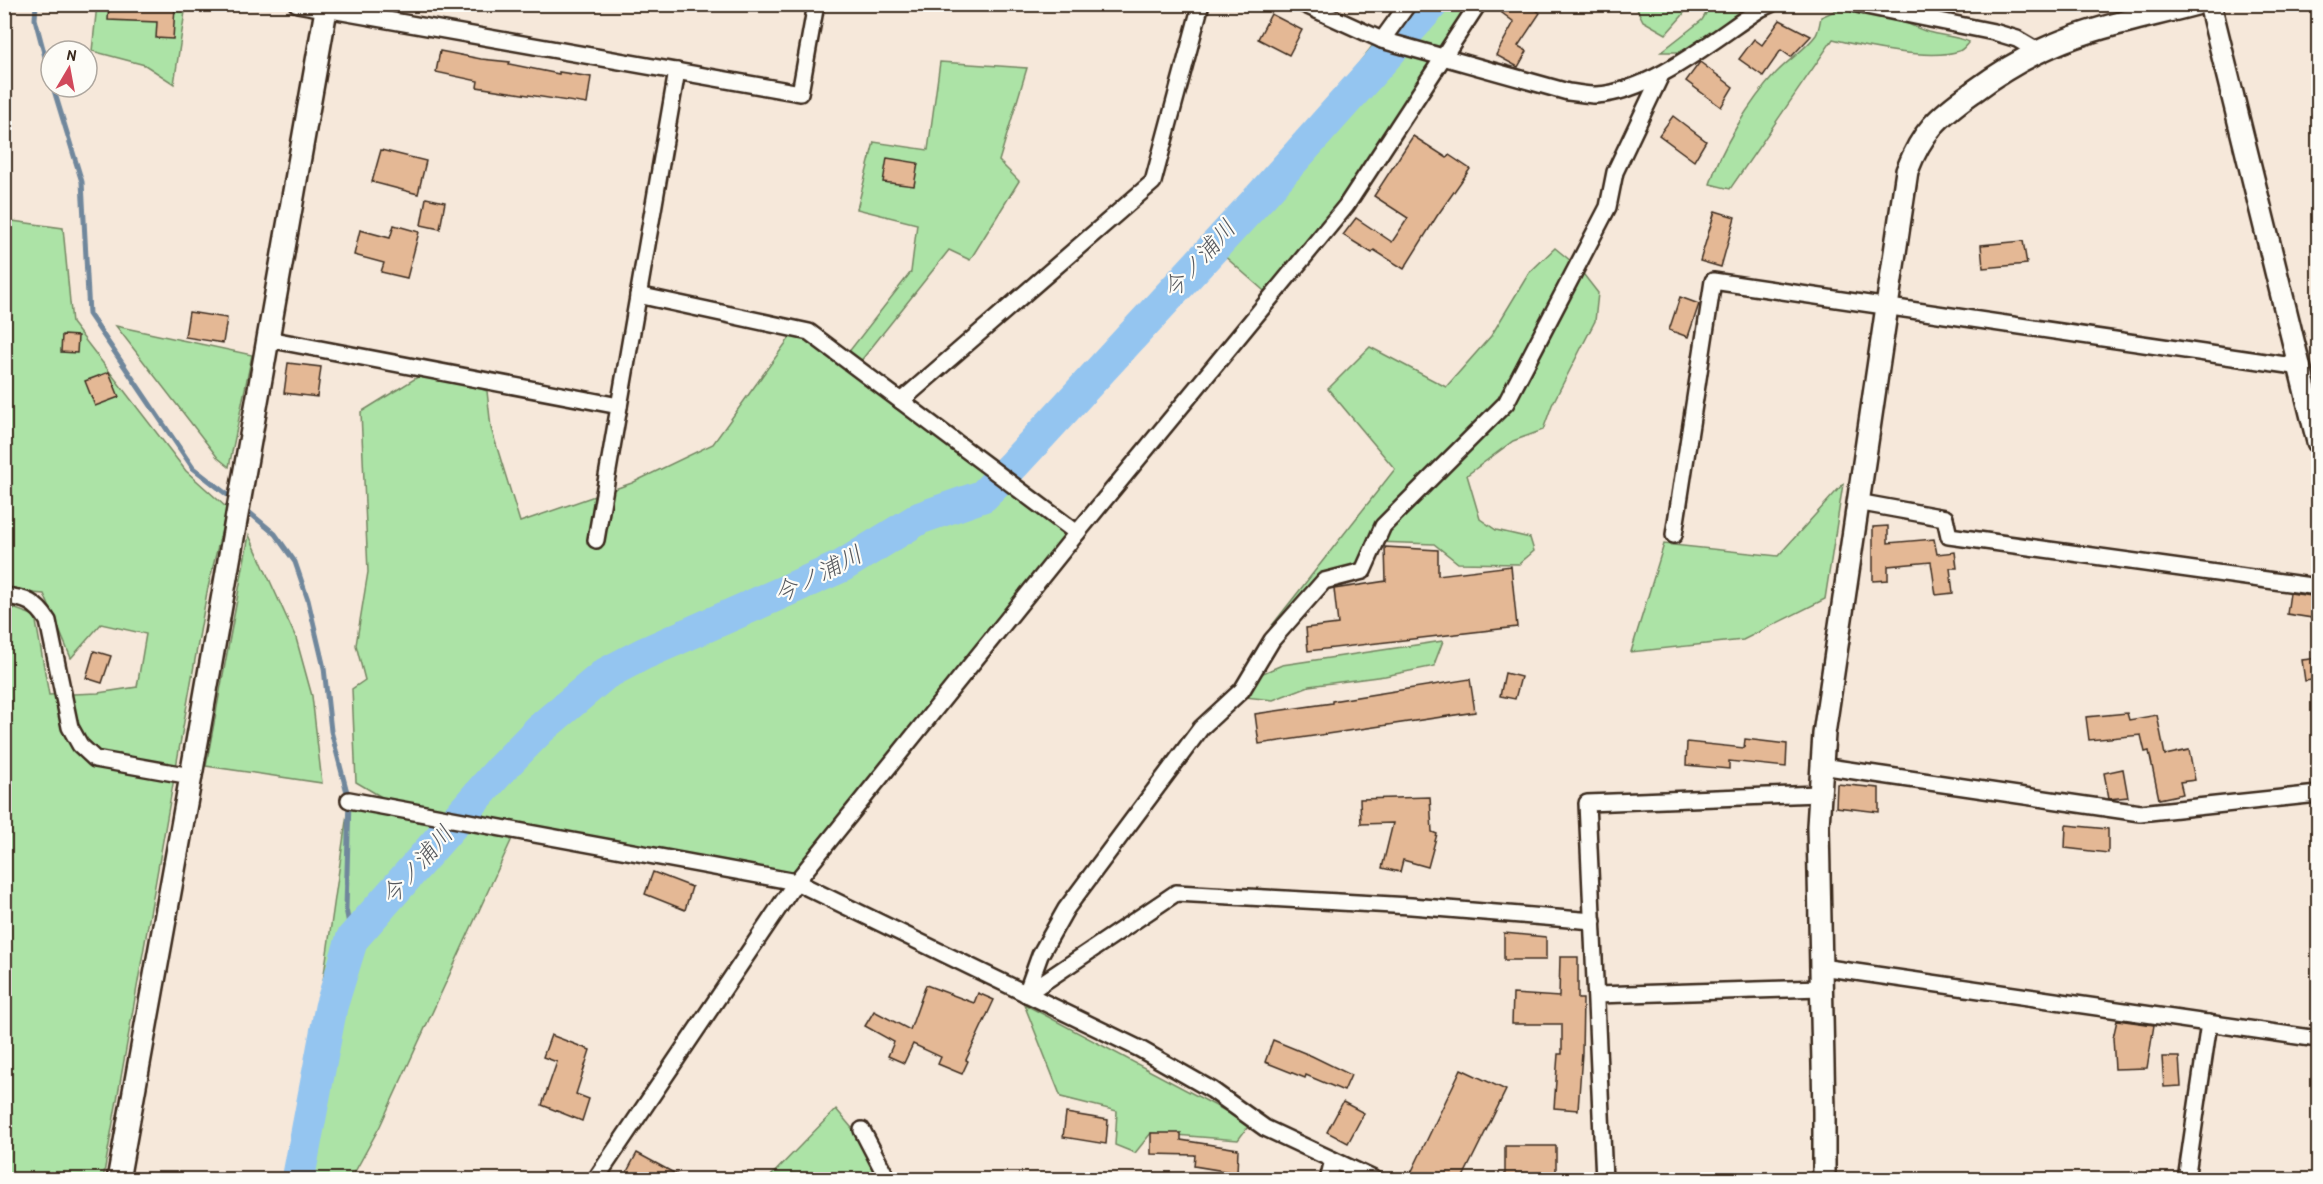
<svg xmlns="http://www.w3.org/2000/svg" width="2323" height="1184" viewBox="0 0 2323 1184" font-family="'Patrick Hand','Klee One',sans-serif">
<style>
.green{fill:#ace3a6;stroke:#748662;stroke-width:1.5}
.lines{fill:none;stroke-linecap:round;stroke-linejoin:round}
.stream{stroke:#70879c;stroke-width:5}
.river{stroke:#94c5f0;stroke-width:33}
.building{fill:#e4b895;stroke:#3b2a1e;stroke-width:1.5}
.street-casing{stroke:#3b2a1e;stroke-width:20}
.secondary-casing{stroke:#3b2a1e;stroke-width:26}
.street{stroke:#fdfcf7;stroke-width:15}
.secondary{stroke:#fdfcf7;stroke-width:21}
.labels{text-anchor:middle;stroke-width:4.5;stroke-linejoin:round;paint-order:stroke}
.water-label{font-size:24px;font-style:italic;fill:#56585d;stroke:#fdfcf7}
</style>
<rect width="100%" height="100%" fill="#f6e8da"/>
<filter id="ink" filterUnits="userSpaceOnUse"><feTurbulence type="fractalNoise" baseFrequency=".0167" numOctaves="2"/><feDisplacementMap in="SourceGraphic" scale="12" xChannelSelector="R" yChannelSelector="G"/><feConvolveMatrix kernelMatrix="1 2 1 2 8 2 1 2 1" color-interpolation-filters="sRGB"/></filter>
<g filter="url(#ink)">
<!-- green -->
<g class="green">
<path d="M97,5H186L174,84L145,65L92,51Z"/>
<path d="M1405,5H1478L1370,170L1271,297L1206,240L1296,142Z"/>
<path d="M1635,5H1689L1682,16L1666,34L1643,21Z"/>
<path d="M1711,5H1760L1737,23L1681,52H1661L1702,20Z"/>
<path d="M1848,5C1879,5 1900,23 1928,32C1942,36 1956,36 1969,42C1966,45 1963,50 1959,51C1931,61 1863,47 1833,39L1730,189L1710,184C1721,148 1750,101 1776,73C1788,60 1806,49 1816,35C1819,30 1820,22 1821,17Z"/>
<path d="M940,62L1027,68L999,161L1019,181L970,260L949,250L856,367L844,358L911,272L917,224L857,209L874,142L928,150Z"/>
<path d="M5,220L63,228L72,323L186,471L227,508L207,592L103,1179L5,1180V605L35,616L49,695L98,693L137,687L146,634L101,624L71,658L44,594L5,591Z"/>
<path d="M1555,248L1577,266L1598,293L1595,321L1552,405L1543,430L1513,441L1467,475L1480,519L1496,530L1530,538L1534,551L1519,564L1458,563L1434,544L1376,542L1354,567L1270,628L1395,469L1328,389L1370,347L1446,387L1491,336L1529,273Z"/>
<path d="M116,326L252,355L229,467L218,458Z"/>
<path d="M796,329L1077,533L796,882L516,830L380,1126L351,1179L287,1180L321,995L349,800L402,809L356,782L352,689L365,680L356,645L368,572L361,412L429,370L487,391L491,428L520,522L632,483L713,444Z"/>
<path d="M1843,484L1825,599L1743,640L1631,652L1664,544L1778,556Z"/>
<path d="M249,535L296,638L312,696L322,783L206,766Z"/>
<path d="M1443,641L1435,662V666L1385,676L1309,686L1273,700L1235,696L1249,679L1282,665Z"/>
<path d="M1024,1004L1250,1124L1238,1140L1151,1133L1135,1153L1115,1145L1117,1111L1061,1097Z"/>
<path d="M836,1109L876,1157L879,1179L767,1180Z"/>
</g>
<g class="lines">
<!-- stream -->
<g class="stream">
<path d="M36,4L35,19L51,79"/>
<path d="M53,87L82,182L89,314L193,468L234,500"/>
<path d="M244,508L275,534L295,562L308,600L324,668L331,731L349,800L346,909L352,939"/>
</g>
<!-- river -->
<path class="river" d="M298,1180L331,1007L352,939L501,769L540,729L605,674L643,654L842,566L920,518L983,496L1014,464L1262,195L1432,4"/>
</g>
<!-- building -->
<g class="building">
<path d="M109,4L175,7L173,39L156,38L157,22L108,20Z"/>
<path d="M1490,4H1529L1540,13L1518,46L1527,51L1518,67L1496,55L1514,22Z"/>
<path d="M1271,14L1302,30L1289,55L1258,39Z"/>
<path d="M1780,20L1811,36L1791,57L1781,50L1763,76L1739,59L1754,39L1762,45Z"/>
<path d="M440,51L481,59L510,62L509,64L559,74V72L591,77L587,104L477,87L478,81L436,72Z"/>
<path d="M1700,62L1733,87L1721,107L1686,81Z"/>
<path d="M1673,116L1706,141L1694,161L1659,135Z"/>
<path d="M1413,136L1447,158L1449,155L1470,169L1437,216L1404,269L1374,250L1372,253L1343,235L1356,218L1392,242L1408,218L1374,196Z"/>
<path d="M381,150L426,161L418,194L372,182Z"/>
<path d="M887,158L918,163L914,186L883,182Z"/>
<path d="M426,198L445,202L440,229L421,225Z"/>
<path d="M1715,211L1735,217L1721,267L1700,261Z"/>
<path d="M394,225L419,232L407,278L381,272L384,263L354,255L360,230L390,238Z"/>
<path d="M2023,241L2027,264L1983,268L1981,245Z"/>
<path d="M1680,297L1699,304L1688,337L1669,330Z"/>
<path d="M189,312L227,318L223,343L185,337Z"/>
<path d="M62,335L78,336L77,353L61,352Z"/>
<path d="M288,363L321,367L317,397L284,393Z"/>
<path d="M109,372L119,397L95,406L85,381Z"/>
<path d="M1888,526V543L1934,539L1937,554L1955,552L1957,568H1950L1953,593L1936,595L1931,562L1888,566V580L1873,581V527Z"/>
<path d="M1385,547L1438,550V575L1511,566L1517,627L1308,651L1306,628L1338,624L1334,589L1386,581Z"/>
<path d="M2290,593L2319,597V619L2287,614Z"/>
<path d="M94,651L111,656L102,683L86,678Z"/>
<path d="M2319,658V679L2305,681L2302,660Z"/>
<path d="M1505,673L1521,677L1515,699L1500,696Z"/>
<path d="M1470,679L1475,712L1259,744L1255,714L1332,703V701Z"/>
<path d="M2127,713L2129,720L2157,715L2165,755L2189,750L2195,780L2180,782L2183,794L2159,799L2149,751L2145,752L2141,735L2089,740L2086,717Z"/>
<path d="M1745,739L1787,744L1786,767L1729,761V769L1686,765L1687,742L1744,748Z"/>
<path d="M2123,769L2128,797L2109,799L2104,773Z"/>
<path d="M1837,784L1879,788V812L1836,807Z"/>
<path d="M1430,797L1432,832L1437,834L1428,867L1403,860L1400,872L1382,868L1393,823L1361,824L1360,799Z"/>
<path d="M2066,825L2108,829V853L2065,848Z"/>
<path d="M653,872L692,887L685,910L645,894Z"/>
<path d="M1504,933L1546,937V960H1504Z"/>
<path d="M1560,957H1578V999H1583L1582,1053L1578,1110L1554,1108L1558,1054H1562V1024H1512L1513,994L1559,997Z"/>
<path d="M926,985L974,1003L978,993L994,1000L966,1060L968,1061L962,1074L938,1064L941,1057L913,1044L904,1063L888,1056L894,1042L865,1026L874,1011L910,1030Z"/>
<path d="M2117,1020L2154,1025L2147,1068L2115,1069L2113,1038Z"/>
<path d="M551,1035L590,1050L576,1094L589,1099L582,1121L542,1105L557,1062L543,1057Z"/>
<path d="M1273,1040L1312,1056L1351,1075L1344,1091L1306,1075L1305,1078L1265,1062Z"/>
<path d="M2162,1057H2179L2181,1086L2164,1087Z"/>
<path d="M1461,1069L1506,1090L1462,1179H1420L1410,1175Z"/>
<path d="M1343,1102L1364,1113L1348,1143L1327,1132Z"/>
<path d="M1066,1113L1108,1120L1106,1144L1063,1137Z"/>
<path d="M1151,1133H1181V1140L1238,1149L1237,1173L1194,1166L1195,1155L1151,1154Z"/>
<path d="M1505,1146H1556V1177L1505,1179Z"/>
<path d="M637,1153L685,1179H623Z"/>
</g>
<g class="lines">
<!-- street casing -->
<g class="street-casing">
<g id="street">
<path d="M297,4L800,93L816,4"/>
<path d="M1303,4L1382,40L1568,92C1578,93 1587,95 1596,95C1652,92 1714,39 1760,9L1771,4"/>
<path d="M1856,4L1994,32L2017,39L2039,52"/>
<path d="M1382,40L1408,4"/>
<path d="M638,295L809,332L1077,533"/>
<path d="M268,339L619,406"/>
<path d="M901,401L1153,182L1201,4"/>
<path d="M1857,502L1945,518L1949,536L2318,587"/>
<path d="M1674,535L1713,281L2300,367"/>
<path d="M596,540L677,71"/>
<path d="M4,596C26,598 36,602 48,621L70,727L80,745L95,759L191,776"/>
<path d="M1821,766L2140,813L2318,794"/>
<path d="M349,800L796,882L1140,1049L1212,1090L1265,1128L1376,1180"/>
<path d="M1821,967L2318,1039"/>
<path d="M1026,994L1040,955L1066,909L1201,728L1242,690L1272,640L1324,581L1363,571L1383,526L1506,403L1608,207L1615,172L1661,75"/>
<path d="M1026,994L1176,893L1411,906L1593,921"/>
<path d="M1596,995L1822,988"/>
<path d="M862,1130L888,1180"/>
<path d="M595,1180L796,882L1077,533L1346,206L1478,4"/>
<path d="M1328,1180L1333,1160"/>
<path d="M1604,1180L1587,803L1819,794"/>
<path d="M2186,1180L2209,1023"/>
</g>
</g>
<!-- secondary casing -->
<g class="secondary-casing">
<g id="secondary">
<path d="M2210,4L2318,442"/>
<path d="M118,1180L191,776L327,4"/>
<path d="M1824,1180V1112L1818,826L1824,734L1907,171C1922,131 1939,116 1973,92C1997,74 2023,58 2051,46C2097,26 2148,17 2196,4"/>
</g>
</g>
<!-- street -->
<use href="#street" class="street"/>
<!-- secondary -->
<use href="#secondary" class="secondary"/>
</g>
</g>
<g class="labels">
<!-- water labels -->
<g class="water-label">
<text transform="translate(1199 259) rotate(-48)" y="8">今ノ浦川</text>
<text transform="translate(818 574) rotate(-27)" y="8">今ノ浦川</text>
<text transform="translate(417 865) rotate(-49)" y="8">今ノ浦川</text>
</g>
</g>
<!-- margin -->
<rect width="2323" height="1184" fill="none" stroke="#fdfcf7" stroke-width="24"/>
<rect x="12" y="12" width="2299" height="1160" fill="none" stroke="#3b2a1e" stroke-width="2" filter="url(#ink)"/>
<!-- north arrow -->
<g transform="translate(69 69) rotate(10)"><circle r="28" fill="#fdfcf7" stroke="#afa8a0" stroke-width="1.5"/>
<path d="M0-4.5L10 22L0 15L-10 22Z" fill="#d1495b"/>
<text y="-9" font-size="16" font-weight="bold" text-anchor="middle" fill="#3b2a1e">N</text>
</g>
</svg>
